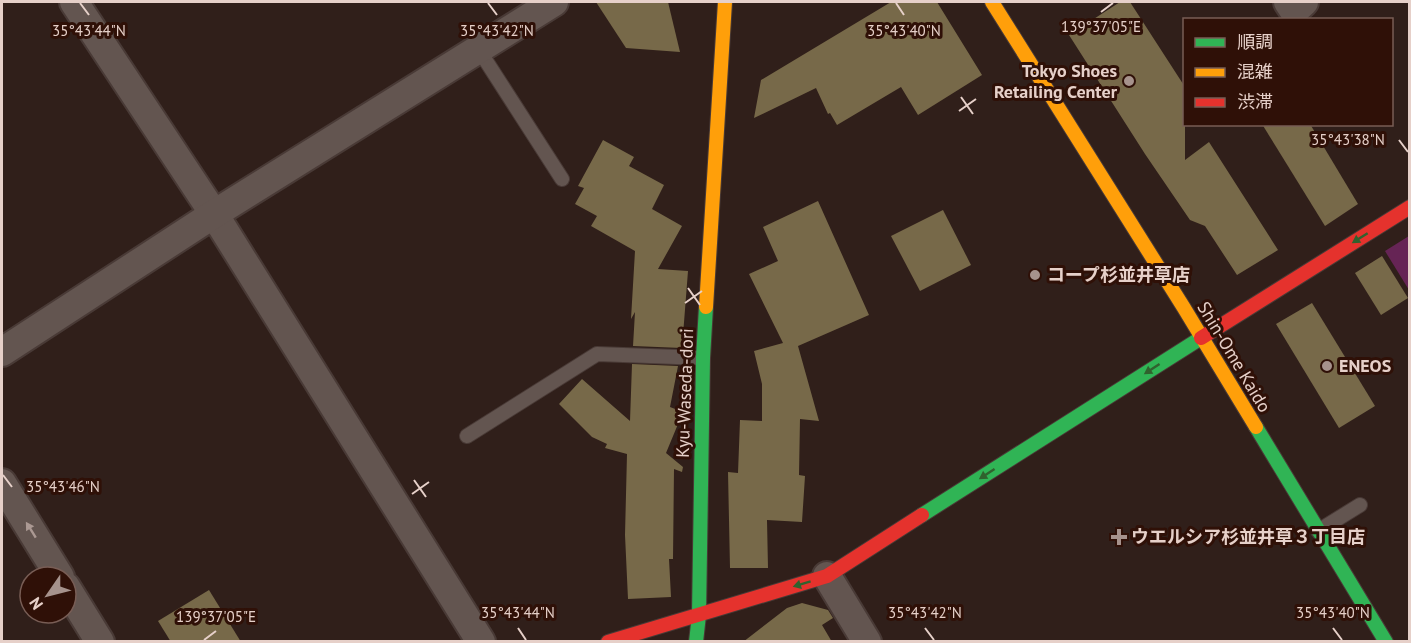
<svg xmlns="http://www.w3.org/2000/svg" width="1411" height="643" viewBox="0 0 1411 643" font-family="'PT Sans','Noto Sans JP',sans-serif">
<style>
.green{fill:#662455}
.building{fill:#776949}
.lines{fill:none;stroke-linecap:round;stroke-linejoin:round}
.lane-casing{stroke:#493a36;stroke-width:16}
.street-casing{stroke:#493a36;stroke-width:32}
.fast-casing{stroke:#493a36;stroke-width:16}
.slow-casing{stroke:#493a36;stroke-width:16}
.jam-casing{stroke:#493a36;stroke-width:16}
.lane{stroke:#635550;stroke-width:14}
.street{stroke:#635550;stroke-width:28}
.fast{stroke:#30b455;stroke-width:14}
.slow{stroke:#ff9f0a;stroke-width:14}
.jam{stroke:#e5322d;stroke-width:14}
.oneway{fill:#30622e}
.oneway2{fill:#ab9993}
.ticks{fill:none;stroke:#e6d0c9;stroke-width:2}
.poi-dot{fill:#a6928c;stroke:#2f1007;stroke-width:2}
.labels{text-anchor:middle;stroke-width:6;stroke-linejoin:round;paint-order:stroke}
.poi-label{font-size:18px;font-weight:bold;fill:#e6d0c9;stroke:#2f1007;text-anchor:start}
.street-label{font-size:18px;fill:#e6d0c9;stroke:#2f1007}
.ticks-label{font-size:15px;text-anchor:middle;fill:#e6d0c9;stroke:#2f1007;stroke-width:6;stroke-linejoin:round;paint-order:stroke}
</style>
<rect width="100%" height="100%" fill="#301f1a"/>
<!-- green -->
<path class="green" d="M1409,236V290L1385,251Z"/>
<!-- building -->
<g class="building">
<path d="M596,2H668L680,52L626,48Z"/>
<path d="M891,2H937L982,75L918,115L901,87L837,125L830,113L828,114L816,88L754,118L761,80Z"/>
<path d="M1120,2H1130L1185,87V160L1209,142L1278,250L1237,275L1205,226L1190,220L1145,154L1069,35Z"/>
<path d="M1262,124H1310L1358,204L1325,226Z"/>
<path d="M603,140L634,157L629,166L664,185L652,209L682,226L658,269L688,271L682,348L633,346L635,312L631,319L635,251L591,226L597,216L575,204L584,188L578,186Z"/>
<path d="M818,201L869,315L798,346L819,421L800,419L799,475L805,476L802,522L767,520L768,568H730L728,472L738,473L740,420L762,421V384L754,351L783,343L749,274L778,261L763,227Z"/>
<path d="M943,210L971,265L920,291L891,236Z"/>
<path d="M1382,256L1408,298L1381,315L1355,273Z"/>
<path d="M1312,303L1375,406L1339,428L1276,324Z"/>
<path d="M632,364L678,366L670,407L683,412L666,453L683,467L682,472L674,469L673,559H669L671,597L628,599L625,535L627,454L605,448L607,444L592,437L559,404L582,379L630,421Z"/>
<path d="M209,590L241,642H171L158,621Z"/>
<path d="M802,603L828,610L833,618L822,625L832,642H743L787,608Z"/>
</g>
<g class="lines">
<!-- lane casing -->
<g class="lane-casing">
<g id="lane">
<path d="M479,50L562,179"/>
<path d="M467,436L597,354L703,358"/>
<path d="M1318,531L1360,505"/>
</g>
</g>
<!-- street casing -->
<g class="street-casing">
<g id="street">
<path d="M74,2L214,214L481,642"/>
<path d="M1288,2L1294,11L1304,2"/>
<path d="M2,352L214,214L554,2"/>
<path d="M2,483L60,577"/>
<path d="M827,576L867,642"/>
<path d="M66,587L100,642"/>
</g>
</g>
<!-- fast casing -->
<g class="fast-casing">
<g id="fast">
<path d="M1256,427L1386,642"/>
<path d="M922,515L1201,338"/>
<path d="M696,642L699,615L703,358L706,307"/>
</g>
</g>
<!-- slow casing -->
<g class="slow-casing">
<g id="slow">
<path d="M992,2L1184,308L1256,427"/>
<path d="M706,307L725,2"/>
</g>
</g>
<!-- jam casing -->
<g class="jam-casing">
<g id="jam">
<path d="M1201,338L1410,207"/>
<path d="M608,642L827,576L922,515"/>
</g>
</g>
<!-- lane -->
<use href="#lane" class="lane"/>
<!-- street -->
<use href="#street" class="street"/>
<!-- fast -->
<use href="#fast" class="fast"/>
<!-- slow -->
<use href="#slow" class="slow"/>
<!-- jam -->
<use href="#jam" class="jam"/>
</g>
<!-- one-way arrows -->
<defs><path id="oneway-solid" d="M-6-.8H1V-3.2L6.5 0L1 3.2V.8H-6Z" transform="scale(1.5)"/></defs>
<g class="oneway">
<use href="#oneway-solid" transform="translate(1360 238) rotate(148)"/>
<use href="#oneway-solid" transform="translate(1152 369) rotate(147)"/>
<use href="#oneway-solid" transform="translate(987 474) rotate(147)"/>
<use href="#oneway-solid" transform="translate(802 584) rotate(163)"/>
</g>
<use class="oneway2" href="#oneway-solid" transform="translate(31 530) rotate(-122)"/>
<!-- ticks -->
<path class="ticks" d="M80,3L89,15M488,3L497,15M896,3L904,15M1101,12L1113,3M961,97L973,114M959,111L976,99M1399,140L1408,152M688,288L700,305M685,303L702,291M3,475L12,487M414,480L426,497M412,494L429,482M518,628L526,640M925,628L934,640M1333,628L1342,640M204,640L216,631"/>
<!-- markers -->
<g class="poi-dot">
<circle cx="1129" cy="81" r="6"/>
<circle cx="1035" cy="275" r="6"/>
<circle cx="1327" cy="366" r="6"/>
<path d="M1116 528h6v6h6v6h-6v6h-6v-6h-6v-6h6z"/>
</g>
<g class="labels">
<!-- poi labels -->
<g class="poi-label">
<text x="1117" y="77" text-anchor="end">Tokyo Shoes<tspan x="1117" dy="21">Retailing Center</tspan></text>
<text x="1047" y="281">コープ杉並井草店</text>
<text x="1339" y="372">ENEOS</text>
<text x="1131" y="543">ウエルシア杉並井草３丁目店</text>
</g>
<!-- street labels -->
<g class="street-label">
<text transform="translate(1234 357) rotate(59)" y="6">Shin-Ome Kaido</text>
<text transform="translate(685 393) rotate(-88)" y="6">Kyu-Waseda-dori</text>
</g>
</g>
<g class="ticks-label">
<text x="1101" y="32">139°37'05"E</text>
<text x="89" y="36">35°43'44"N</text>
<text x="497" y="36">35°43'42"N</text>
<text x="904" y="36">35°43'40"N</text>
<text x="1348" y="145">35°43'38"N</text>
<text x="63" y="492">35°43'46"N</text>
<text x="518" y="618">35°43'44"N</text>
<text x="925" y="618">35°43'42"N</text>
<text x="1333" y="618">35°43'40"N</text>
<text x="216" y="622">139°37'05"E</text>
</g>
<!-- border -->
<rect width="1411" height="643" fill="none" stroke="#e6d0c9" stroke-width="6"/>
<!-- legend -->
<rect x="1183" y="18" width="210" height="108" fill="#2f1007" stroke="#785d55" stroke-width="1.5"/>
<rect x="1195" y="38" width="30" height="9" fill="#30b455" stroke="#785d55" stroke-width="1.5"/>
<text x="1237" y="48" font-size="18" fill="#e6d0c9">順調</text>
<rect x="1195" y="68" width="30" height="9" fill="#ff9f0a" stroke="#785d55" stroke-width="1.5"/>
<text x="1237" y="78" font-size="18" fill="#e6d0c9">混雑</text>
<rect x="1195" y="98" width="30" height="9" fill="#e5322d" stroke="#785d55" stroke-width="1.5"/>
<text x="1237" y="108" font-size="18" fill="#e6d0c9">渋滞</text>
<!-- north arrow -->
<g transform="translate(48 595) rotate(235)"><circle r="28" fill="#2f1007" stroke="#785d55" stroke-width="1.5"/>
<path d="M0-4.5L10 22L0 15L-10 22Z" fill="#a6928c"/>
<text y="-9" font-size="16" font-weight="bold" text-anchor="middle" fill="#e6d0c9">N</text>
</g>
</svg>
